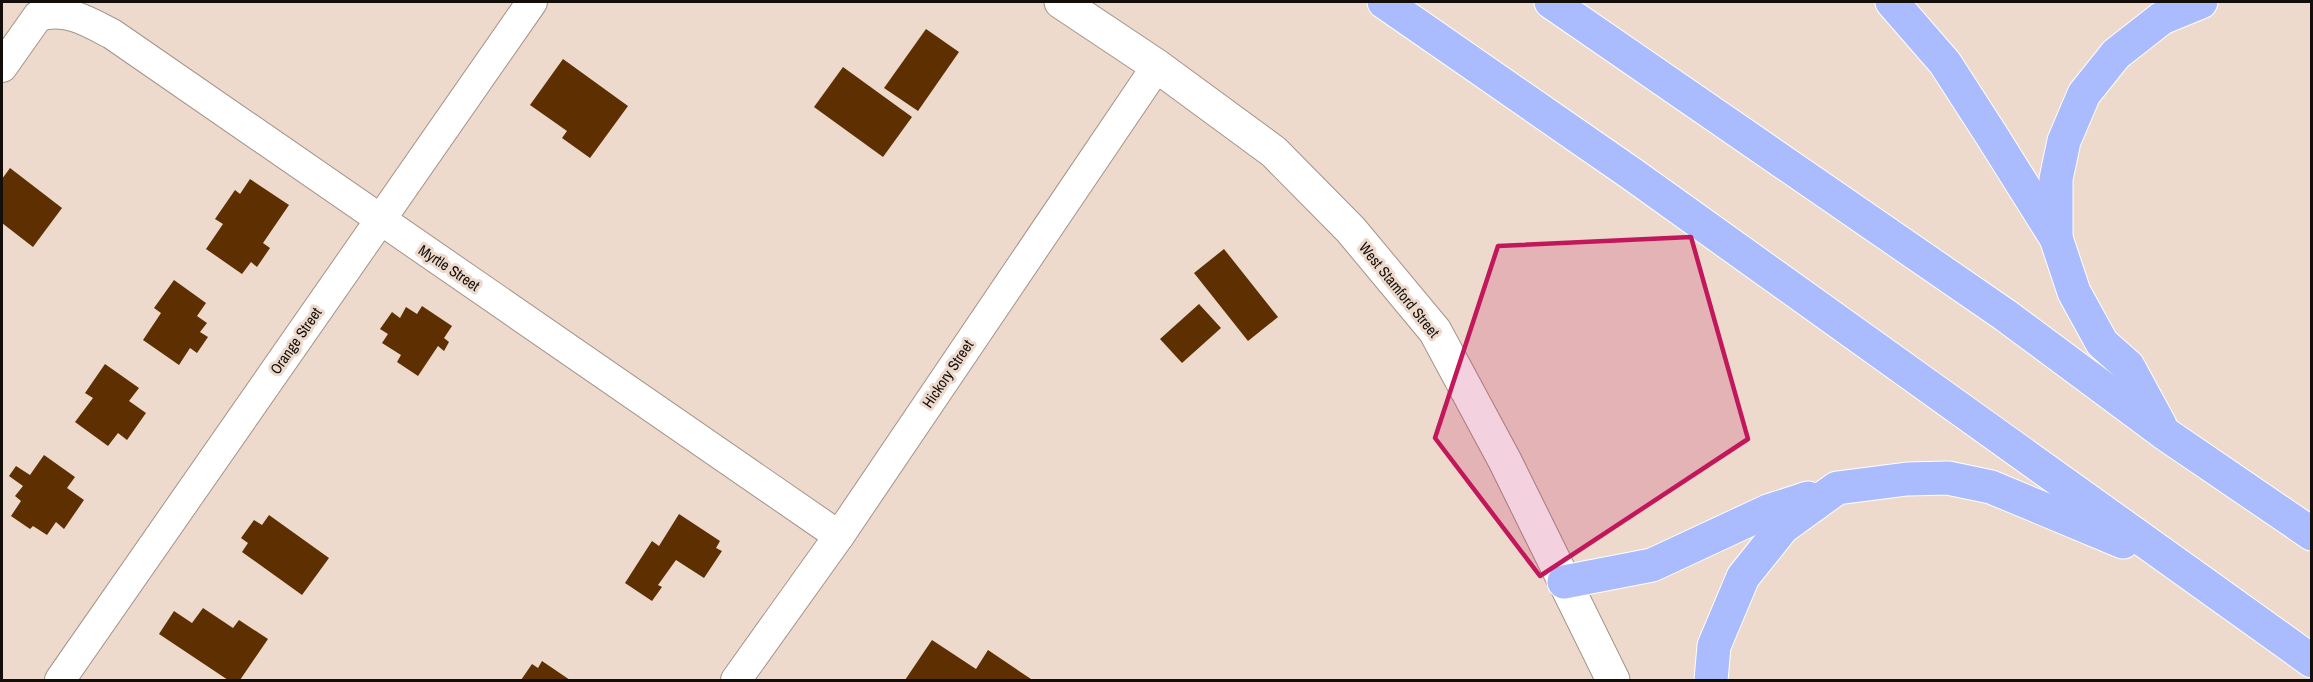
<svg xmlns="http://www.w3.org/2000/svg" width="2313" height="682" viewBox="0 0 2313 682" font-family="'Archivo Narrow',sans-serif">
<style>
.building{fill:#5d2f01}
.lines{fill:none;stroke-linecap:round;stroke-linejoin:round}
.street-casing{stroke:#a49387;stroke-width:32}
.secondary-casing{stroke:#a49387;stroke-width:35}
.highway-casing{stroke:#fff;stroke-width:35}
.street{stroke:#fff;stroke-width:30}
.secondary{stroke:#fff;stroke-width:33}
.highway{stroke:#aabcfe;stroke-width:33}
.marked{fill:#c2185b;fill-opacity:0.2;stroke:#c2185b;stroke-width:4.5;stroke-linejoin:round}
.labels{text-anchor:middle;stroke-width:6;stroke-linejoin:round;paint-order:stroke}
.street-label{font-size:15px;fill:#140e0a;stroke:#eddacd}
</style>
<rect width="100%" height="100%" fill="#eddacd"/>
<!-- building -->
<g class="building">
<path d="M926,29L959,52L918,111L884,88Z"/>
<path d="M563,59L628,106L590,158L562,138L567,131L530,105Z"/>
<path d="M843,67L912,117L883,157L814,107Z"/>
<path d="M10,168L62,208L33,247L2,223V179Z"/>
<path d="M250,179L289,205L263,243L270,248L257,267L251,262L242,274L206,249L223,224L215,219L235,190L240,194Z"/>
<path d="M1224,249L1278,317L1248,341L1194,273Z"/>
<path d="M174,280L206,303L197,316L207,323L200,332L208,337L197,353L190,348L179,365L143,340L161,313L154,308Z"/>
<path d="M1199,304L1221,328L1182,363L1160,339Z"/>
<path d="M422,306L452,326L444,338L449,342L444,351L438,346L418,376L397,362L401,355L382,343L388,334L380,329L392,312L400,318L406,307L417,314Z"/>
<path d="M105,364L139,388L129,401L146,413L127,440L118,433L108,446L75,422L93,398L85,393Z"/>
<path d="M44,455L75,477L67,488L84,500L64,529L56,522L47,535L33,526L30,529L11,516L21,501L15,496L23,486L9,476L16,466L30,475Z"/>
<path d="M679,514L720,541L716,548L722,551L704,578L676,560L658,585L662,587L652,601L625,583L652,541L659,546Z"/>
<path d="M269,515L329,558L302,595L242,552L248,543L241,538L254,520L262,525Z"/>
<path d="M203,608L233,628L239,620L268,639L240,680H228L159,634L174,611L192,623Z"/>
<path d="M932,640L976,669L988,650L1031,679L1030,680H905Z"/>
<path d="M542,661L570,680H521L532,664L538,668Z"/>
</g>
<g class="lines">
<!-- street casing -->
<g class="street-casing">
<g id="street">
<path d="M2,67L38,16C67,8 87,21 112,34L839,536"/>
<path d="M60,680L532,2"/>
<path d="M736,680L839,536L1157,66"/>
</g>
</g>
<!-- secondary casing -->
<g class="secondary-casing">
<path id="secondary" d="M1061,2L1157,66L1274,152L1351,230L1435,331L1505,461L1613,680"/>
</g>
<!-- highway casing -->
<g class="highway-casing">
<g id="highway">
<path d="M1384,2L1632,174L2312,661"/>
<path d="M1551,2L2005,315L2164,433L2312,534"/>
<path d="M1892,2L1945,63L1992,136L2056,238L2074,292L2102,343L2128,366L2160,425"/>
<path d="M2056,238V179L2064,141L2084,94L2116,54L2162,18L2201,2"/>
<path d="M1564,582L1652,565L1768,511L1808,498"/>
<path d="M1711,680L1714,646L1743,577L1783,527L1837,488L1907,479L1948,478L1991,487L2123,542"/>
</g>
</g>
<!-- street -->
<use href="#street" class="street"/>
<!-- secondary -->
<use href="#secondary" class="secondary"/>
<!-- highway -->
<use href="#highway" class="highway"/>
</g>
<!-- marked area -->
<path class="marked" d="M1691,237L1748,439L1540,576L1435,438L1498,246Z"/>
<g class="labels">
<!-- street labels -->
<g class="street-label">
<text transform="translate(449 268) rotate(34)" y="5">Myrtle Street</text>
<text transform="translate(1399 290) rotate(51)" y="5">West Stamford Street</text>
<text transform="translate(296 341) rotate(-55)" y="5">Orange Street</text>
<text transform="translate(948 374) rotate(-56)" y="5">Hickory Street</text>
</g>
</g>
<!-- border -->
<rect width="2313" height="682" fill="none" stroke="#140e0a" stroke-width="6"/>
</svg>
